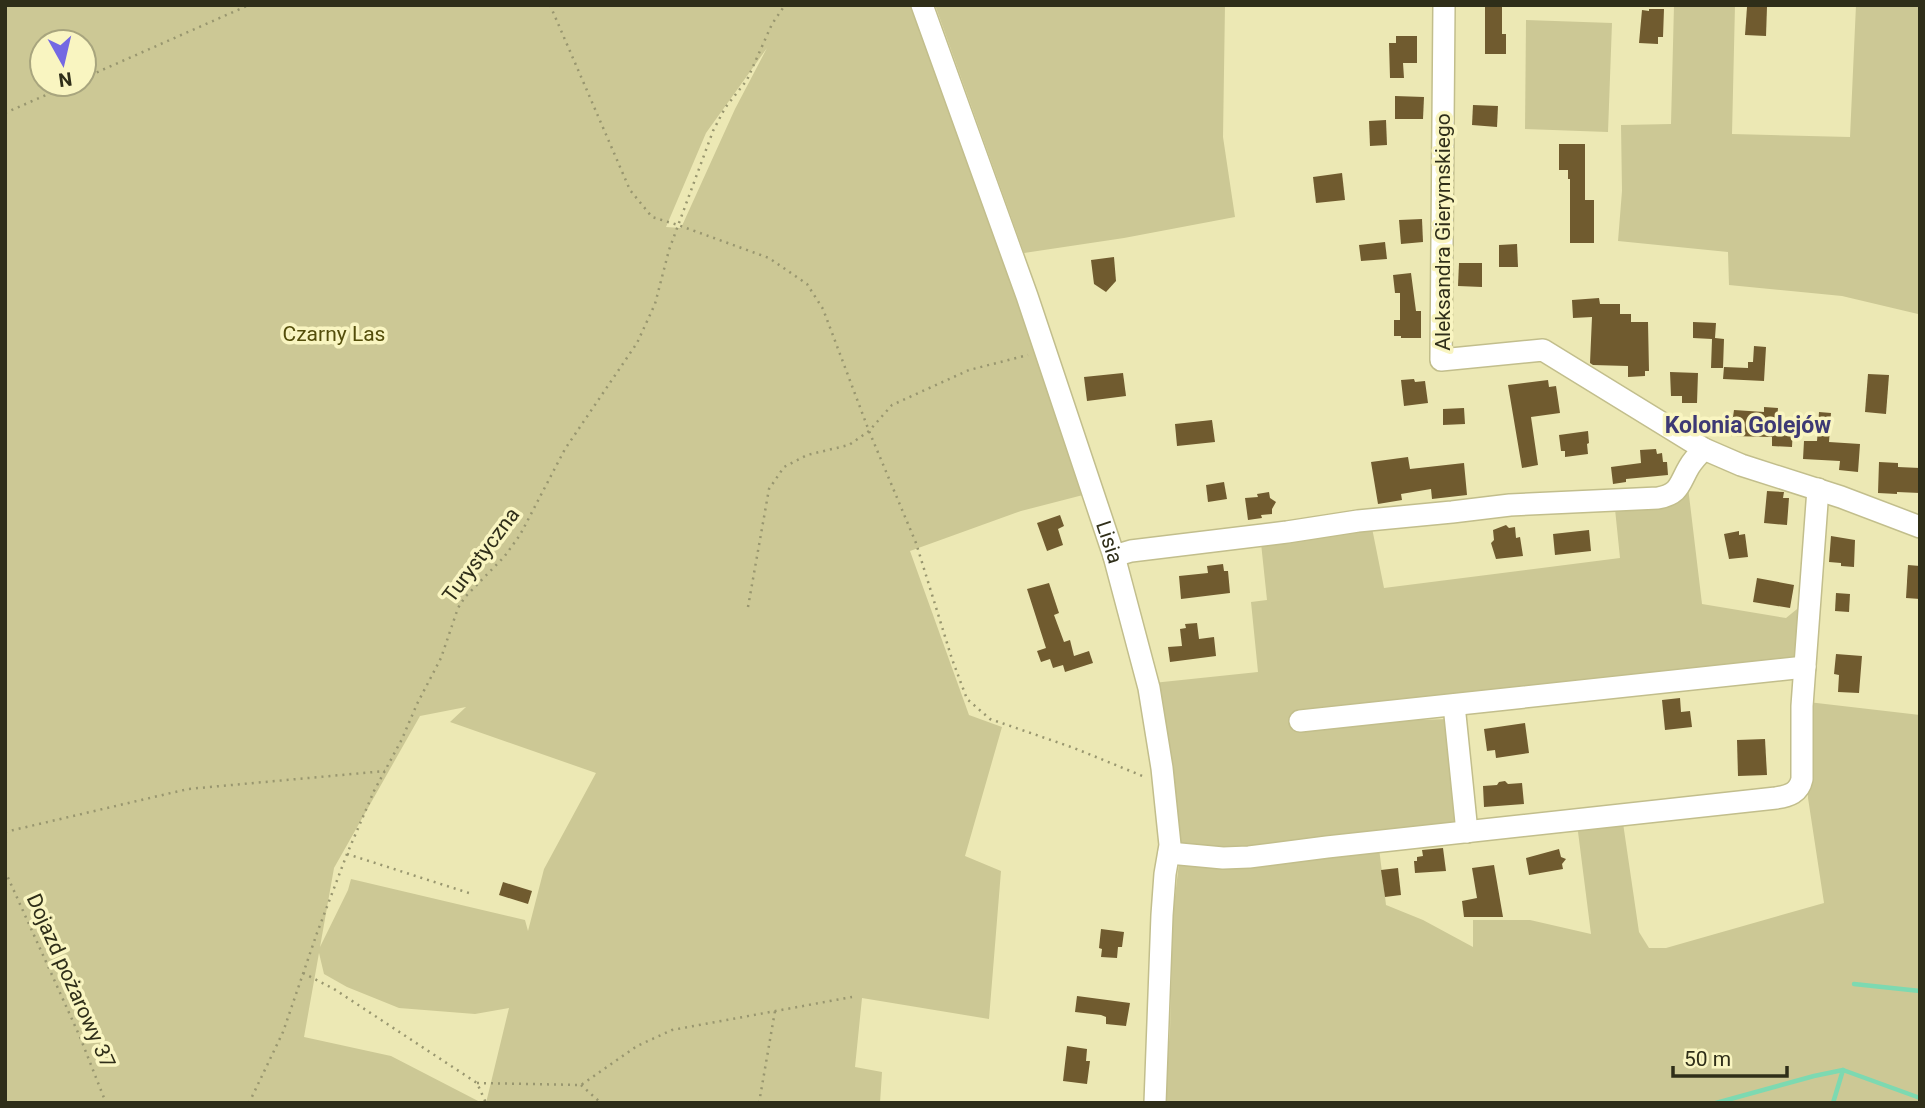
<svg xmlns="http://www.w3.org/2000/svg" width="1925" height="1108" viewBox="0 0 1925 1108" font-family="Roboto,sans-serif">
<style>
.green{fill:#ccc895;fill-rule:evenodd}
.lines{fill:none;stroke-linecap:round;stroke-linejoin:round}
.stream{stroke:#7dd9b1;stroke-width:4.5}
.building{fill:#705b2f}
.minor-casing{stroke:#c2be8c;stroke-width:24}
.path{stroke:#98966f;stroke-width:2.5;stroke-dasharray:2 5;stroke-linecap:butt}
.minor{stroke:#fff;stroke-width:21}
.labels{text-anchor:middle;stroke-width:7;stroke-linejoin:round;paint-order:stroke}
.street-label{font-size:21px;fill:#2f2e19;stroke:#f9f5c1}
.park-label{font-size:21px;fill:#534d0a;stroke:#f9f5c1}
.neighbourhood-label{font-size:23px;font-weight:bold;fill:#3d3975;stroke:#f9f5c1}
</style>
<rect width="100%" height="100%" fill="#ece8b4"/>
<!-- green -->
<g class="green">
<path d="M5,5H913L974,163L1083,495L1021,511L910,551L969,715L1002,727L965,856L1001,871L989,1019L862,998L855,1067L882,1072L880,1103H486L509,1008L475,1014L399,1008L347,987L324,974L319,953L304,1037L391,1056L482,1103H5ZM42,42H84V84H42ZM767,48L735,109L681,228L666,227L706,133ZM466,707L450,722L596,773L544,869L528,931L525,920L351,879L348,890L320,947L334,868L420,716Z"/>
<path d="M935,5H1225L1223,137L1235,217L1124,238L1024,253Z"/>
<path d="M1674,5H1735L1732,134L1850,137L1856,5H1920V347L1918,314L1842,296L1729,285L1728,252L1618,241L1622,191L1621,125L1671,124Z"/>
<path d="M1526,20L1612,23L1608,132L1525,129Z"/>
<path d="M1688,487L1702,604L1786,618L1802,605L1799,661L1291,718L1294,730L1358,722L1448,719L1460,826L1302,847L1180,848L1153,683L1258,672L1251,602L1267,600L1261,543L1372,528L1384,588L1620,558L1615,509Z"/>
<path d="M1808,702L1920,715V1103H1164L1170,1030L1173,913L1179,863L1379,848L1386,905L1423,920L1473,947V920H1530L1591,934L1577,824L1623,823L1639,932L1649,948H1666L1824,903L1808,798Z"/>
</g>
<g class="lines">
<!-- stream -->
<g class="stream">
<path d="M1854,984L1920,991"/>
<path d="M1716,1103L1814,1076L1843,1070"/>
<path d="M1833,1103L1843,1070L1920,1098"/>
</g>
</g>
<!-- building -->
<g class="building">
<path d="M1485,5H1502V34H1506V54H1485Z"/>
<path d="M1747,7H1767L1766,36L1745,35Z"/>
<path d="M1649,9H1664L1663,37H1658V44L1639,43L1642,10L1649,11Z"/>
<path d="M1396,36H1417V63H1403L1404,78H1390L1389,43H1396Z"/>
<path d="M1395,96L1424,97L1423,119H1395Z"/>
<path d="M1473,105L1498,106L1497,127L1472,125Z"/>
<path d="M1386,120L1387,145L1370,146L1369,121Z"/>
<path d="M1559,144H1585V200H1594V243H1570V179H1568V170H1559Z"/>
<path d="M1342,173L1345,200L1316,203L1313,177Z"/>
<path d="M1422,219L1423,242L1401,244L1399,220Z"/>
<path d="M1385,242L1387,259L1361,261L1359,245Z"/>
<path d="M1517,244L1518,267H1499V245Z"/>
<path d="M1114,257L1116,281L1106,292L1094,284L1091,260Z"/>
<path d="M1459,263H1482V287L1458,286Z"/>
<path d="M1411,273L1416,311H1421V338H1401V336H1394V320H1400V293H1395L1393,275Z"/>
<path d="M1599,298L1600,304H1620V314H1631V322H1648L1649,371H1645V376L1628,377V366L1593,365L1590,363L1592,317L1573,318L1572,300Z"/>
<path d="M1693,322L1716,323L1715,338L1724,339L1723,368H1711L1712,339L1693,338Z"/>
<path d="M1754,346L1766,347L1764,381L1723,379L1724,367L1748,368V362H1753Z"/>
<path d="M1670,372L1698,373L1697,403H1682V396H1671Z"/>
<path d="M1123,373L1126,396L1087,401L1084,377Z"/>
<path d="M1868,374L1889,375L1886,414L1865,412Z"/>
<path d="M1414,379L1415,382L1425,381L1428,403L1404,406L1401,380Z"/>
<path d="M1548,380L1549,387L1556,386L1560,413L1531,417L1538,465L1522,468L1508,385Z"/>
<path d="M1764,407L1778,408L1777,419L1785,420V426H1793L1792,447L1772,446V437L1730,436V434H1722L1723,419L1730,420V417H1733L1734,410L1764,412Z"/>
<path d="M1464,408L1465,424L1443,425V409Z"/>
<path d="M1819,412L1831,413L1829,442L1860,444L1858,472L1839,470L1840,461L1803,459L1804,441H1817Z"/>
<path d="M1212,420L1215,442L1177,446L1175,424Z"/>
<path d="M1588,431L1589,443L1587,444L1588,454L1565,457V451H1561L1559,435Z"/>
<path d="M1656,449L1657,454L1662,453L1663,462H1667L1668,475L1626,479V482L1613,484L1611,467L1641,463L1640,450Z"/>
<path d="M1408,457L1410,469L1464,463L1467,495L1432,499L1431,489L1401,494L1402,500L1378,504L1371,462Z"/>
<path d="M1879,462L1898,463V467L1920,468V493L1897,492V494L1878,493Z"/>
<path d="M1224,482L1227,499L1208,502L1206,485Z"/>
<path d="M1767,491L1784,492L1783,498H1789L1787,525L1764,523Z"/>
<path d="M1269,492L1270,498L1276,502L1272,509V514L1261,515L1262,518L1248,520L1245,498L1258,497L1257,494Z"/>
<path d="M1060,515L1064,526L1058,529L1063,545L1047,551L1037,523Z"/>
<path d="M1506,525L1509,528L1515,527L1516,538L1520,537L1523,556L1496,559L1491,543L1494,540L1493,530Z"/>
<path d="M1589,530L1591,551L1555,555L1553,534Z"/>
<path d="M1739,531V535L1745,534L1748,557L1729,559L1724,534Z"/>
<path d="M1831,536L1855,540L1854,567L1841,566V563L1829,562Z"/>
<path d="M1223,564L1224,571H1228L1230,593L1181,599L1179,576L1208,573L1207,566Z"/>
<path d="M1908,565L1920,566V599L1906,598Z"/>
<path d="M1757,578L1794,585L1790,608L1753,602Z"/>
<path d="M1049,583L1059,613L1054,615L1064,642L1070,640L1074,656L1089,651L1093,663L1065,672L1063,665L1053,668L1050,659L1041,662L1037,651L1046,648L1027,589Z"/>
<path d="M1836,593L1850,594L1849,612L1835,611Z"/>
<path d="M1197,623L1199,639L1214,637L1216,656L1170,662L1168,647L1182,646L1180,629L1186,628L1185,624Z"/>
<path d="M1836,654L1862,656L1859,693L1838,692L1839,675L1834,674Z"/>
<path d="M1680,698L1681,712L1690,711L1692,727L1665,730L1662,700Z"/>
<path d="M1525,723L1529,753L1496,758L1495,750L1487,751L1484,729Z"/>
<path d="M1765,739L1767,775L1738,776L1737,740Z"/>
<path d="M1505,781L1508,784L1522,783L1524,804L1484,807L1483,786L1497,785L1499,782Z"/>
<path d="M1443,848L1446,871L1415,873L1414,861H1417V857L1423,856L1422,850Z"/>
<path d="M1559,849L1561,857L1566,859L1562,864L1563,869L1529,875L1526,858Z"/>
<path d="M1494,865L1503,917H1464L1462,901L1477,898L1472,868Z"/>
<path d="M1398,868L1401,895L1385,897L1381,870Z"/>
<path d="M503,882L532,891L528,904L499,895Z"/>
<path d="M1101,929L1124,932L1122,947H1118L1117,958L1101,957L1102,949L1099,948Z"/>
<path d="M1077,996L1130,1003L1126,1026L1106,1024V1017L1101,1015L1075,1012Z"/>
<path d="M1067,1046L1087,1049L1086,1061H1090L1087,1084L1063,1081Z"/>
</g>
<g class="lines">
<!-- minor casing -->
<g class="minor-casing">
<g id="minor">
<path id="s1" d="M922,5L1027,296L1114,556L1149,688L1162,768L1170,845L1165,874L1162,915L1155,1103"/>
<path d="M1444,5L1441,360L1543,350L1704,449L1741,465L1841,497L1920,527"/>
<path d="M1114,556L1131,551L1287,532L1358,521L1452,512L1510,505L1658,498C1680,494 1679,484 1689,467C1693,460 1698,455 1704,449"/>
<path d="M1454,705L1467,832"/>
<path d="M1300,721L1805,667"/>
<path d="M1169,853L1223,858L1249,857L1327,847L1776,798C1789,796 1799,793 1802,779V706L1818,489"/>
</g>
</g>
<!-- path -->
<g class="path">
<path d="M550,5L630,190L652,217L678,225L769,258L807,284L823,309L869,431L916,543L952,659L967,699L990,719L1074,748L1145,777"/>
<path d="M84,78L249,5"/>
<path d="M5,113L71,84"/>
<path d="M748,607L769,489L784,467L807,455L849,445L869,431L892,405L969,370L1028,355"/>
<path d="M5,832L188,789L385,771"/>
<path d="M347,854L472,894"/>
<path d="M5,871L80,1037L106,1103"/>
<path d="M303,973L334,989L477,1083L486,1103"/>
<path d="M477,1083L581,1085L637,1046L672,1030L852,997"/>
<path d="M581,1085L601,1103"/>
<path d="M249,1103L283,1032L317,933L347,854L374,791L402,739L417,704L441,658L458,608L465,597L504,557L520,535L565,449L637,343L655,304L669,250L713,131L725,108L747,80L772,24L785,5"/>
<path d="M759,1103L775,1011"/>
</g>
<!-- minor -->
<use href="#minor" class="minor"/>
</g>
<g class="labels">
<!-- street labels -->
<g class="street-label">
<text transform="translate(1443 232) rotate(-90)" y="7">Aleksandra Gierymskiego</text>
<text dy="7" stroke="none"><textPath href="#s1" startOffset="569">Lisia</textPath></text>
<text transform="translate(481 555) rotate(-53)" y="7">Turystyczna</text>
<text transform="translate(71 981) rotate(66)" y="7">Dojazd pożarowy 37</text>
</g>
<!-- park labels -->
<g class="park-label">
<text x="334" y="341">Czarny Las</text>
</g>
<!-- neighbourhood labels -->
<g class="neighbourhood-label">
<text x="1748" y="433">Kolonia Golejów</text>
</g>
</g>
<!-- border -->
<rect width="1925" height="1108" fill="none" stroke="#2f2e19" stroke-width="14"/>
<!-- north arrow -->
<g transform="translate(63 63) rotate(172)"><circle r="33" fill="#f9f5c1" stroke="#a8a57e" stroke-width="2"/>
<path d="M0-5L12 26L0 18L-12 26Z" fill="#7468e3"/>
<text y="-10" font-size="19" font-weight="bold" text-anchor="middle" fill="#2f2e19">N</text>
</g>
<!-- scale -->
<path d="M1673 1066v10h114v-10" fill="none" stroke="#2f2e19" stroke-width="3.5"/>
<text x="1684" y="1066" font-size="21" fill="#2f2e19" stroke="#f9f5c1" stroke-width="5" paint-order="stroke">50 m</text>
</svg>
